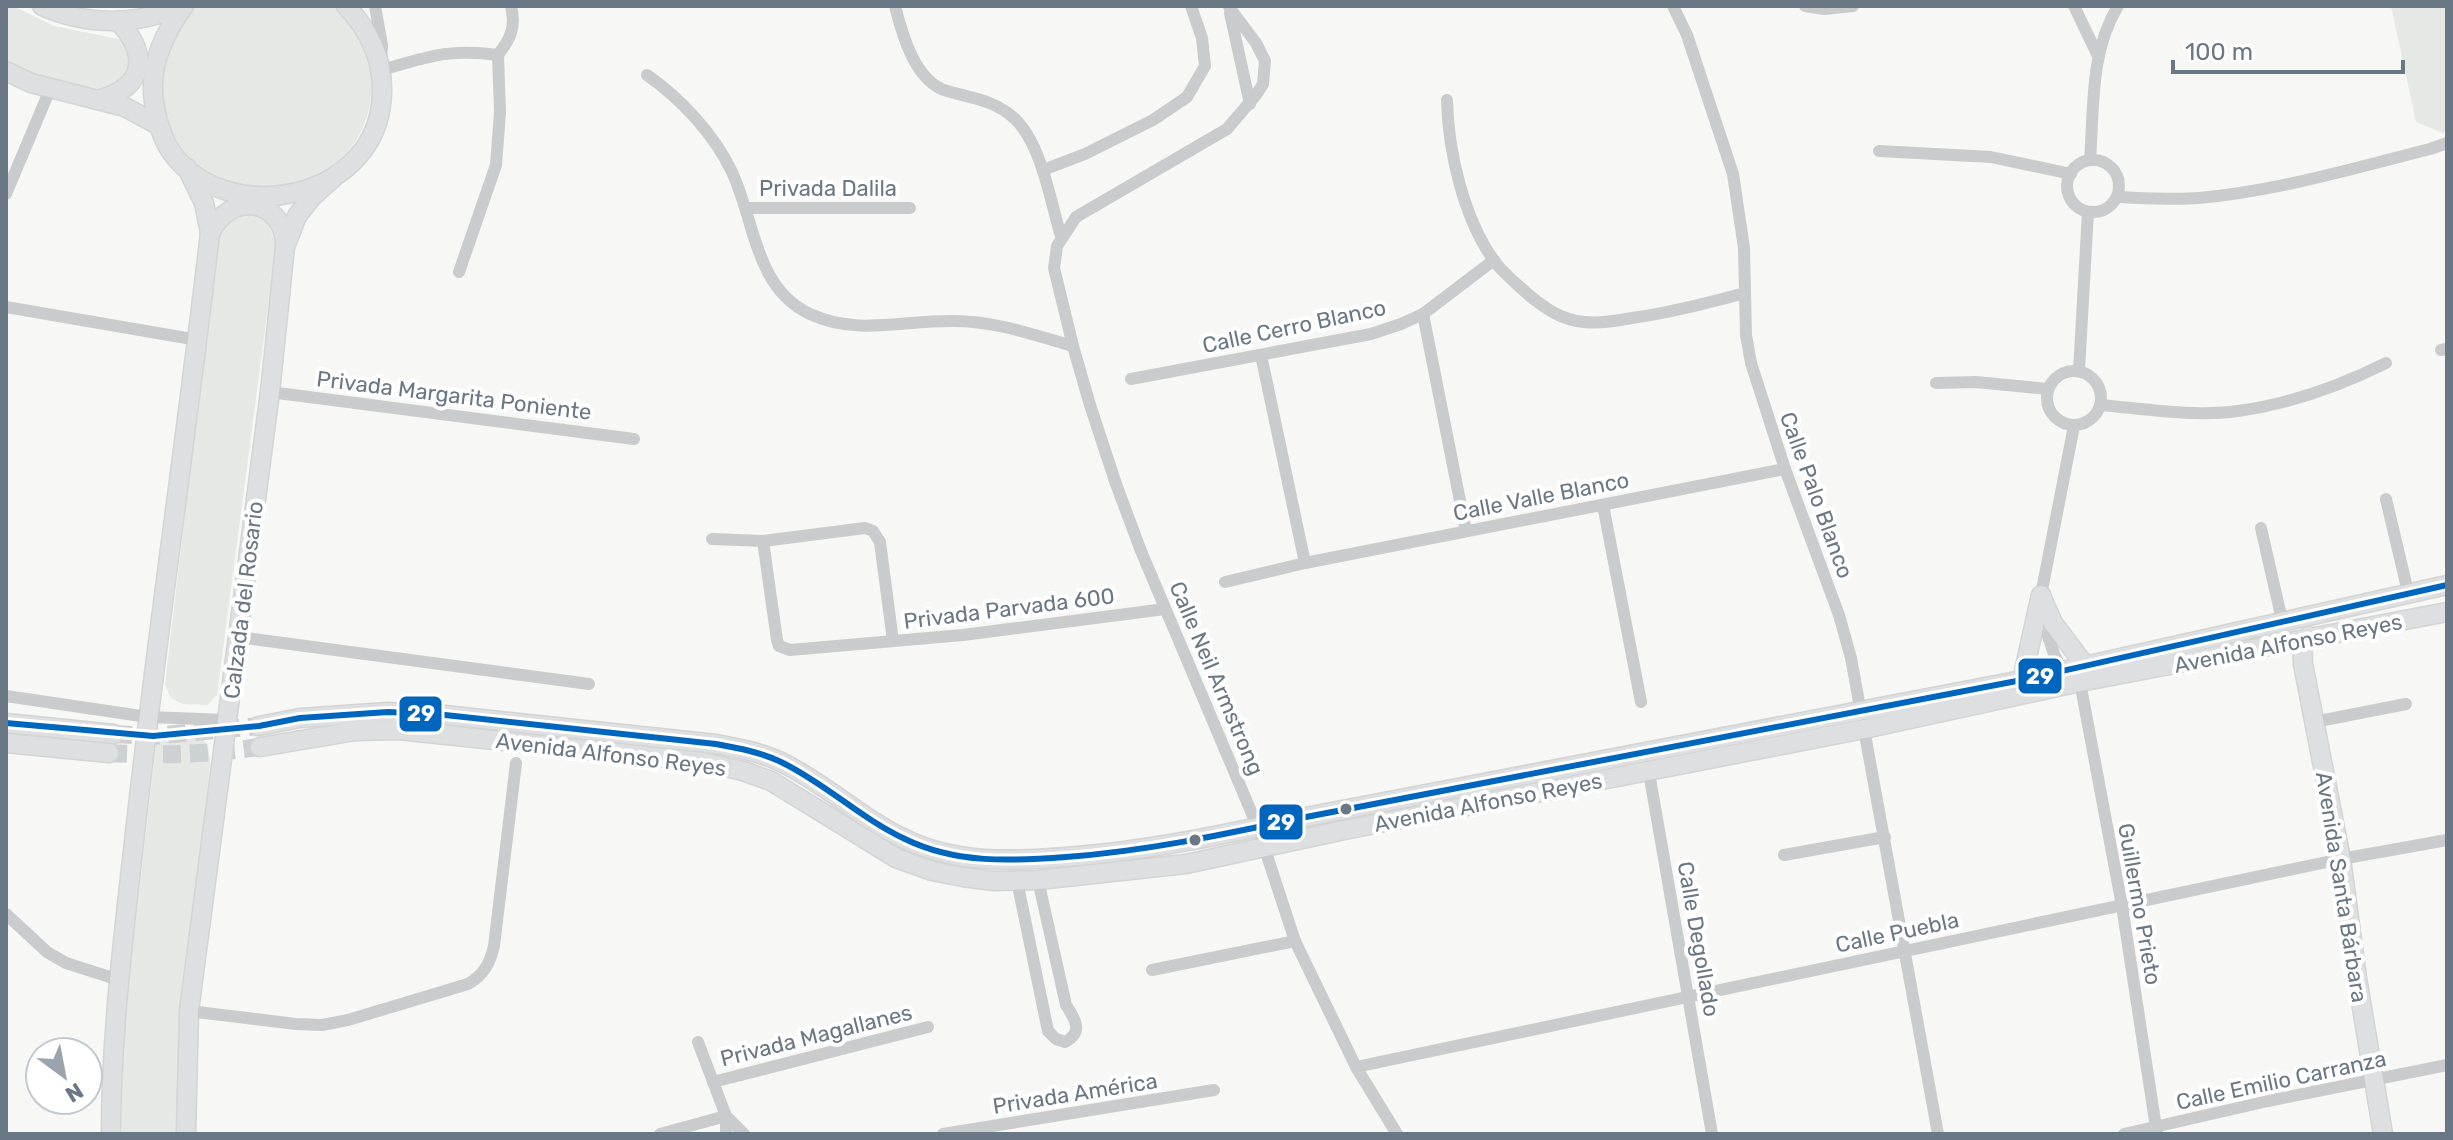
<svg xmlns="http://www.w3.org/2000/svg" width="2453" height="1140" viewBox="0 0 2453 1140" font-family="Rubik,sans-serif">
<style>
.green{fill:#e5e8e4}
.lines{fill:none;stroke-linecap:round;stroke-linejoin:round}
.secondary-tunnel{stroke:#cdd1d4;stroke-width:18;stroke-dasharray:18 9;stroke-linecap:butt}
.secondary-casing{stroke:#d3d4d4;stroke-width:21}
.street{stroke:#cacbcc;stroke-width:12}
.secondary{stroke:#dedfe0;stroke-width:18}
.bus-1-casing{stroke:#fff;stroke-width:12}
.bus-1{stroke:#0065bd;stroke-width:6}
.bus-dot{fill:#6a7784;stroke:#fff;stroke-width:3}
.labels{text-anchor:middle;stroke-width:8;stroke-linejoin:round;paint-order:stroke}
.street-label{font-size:22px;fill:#6a7784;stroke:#fff}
.line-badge{stroke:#fff;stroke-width:3}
.badge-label{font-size:22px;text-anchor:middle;font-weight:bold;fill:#fff}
</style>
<rect width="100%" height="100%" fill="#f7f7f6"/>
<!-- green -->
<g class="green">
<path d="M6,6H13L54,26L123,40L132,48L131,74L110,91C72,87 40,78 6,62Z"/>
<path d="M195,6H338C347,17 357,28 364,40C371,54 373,73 372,88C365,211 189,226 163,106C155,66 168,35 195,6Z"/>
<path d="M2391,6H2447V131L2443,133L2416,122Z"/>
<path d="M253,212L267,219L276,246L217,695L207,705L182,704L171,698L165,685L218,230L225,219Z"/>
<path d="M178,732C203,733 209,740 210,764L178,1056V1134H122L121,1049L156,745L164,736Z"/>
</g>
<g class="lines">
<!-- secondary-tunnel -->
<g class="secondary-tunnel">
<path d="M114,734L153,736L259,726"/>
<path d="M109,753C160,756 209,754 260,747"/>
</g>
<!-- secondary casing -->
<g class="secondary-casing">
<g id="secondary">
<path d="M42,6C87,26 136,26 181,6"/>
<path d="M184,6C162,36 147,70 155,108C158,124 162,139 172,153C227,228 369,201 381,105C386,66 373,34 346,6"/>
<path d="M6,71L31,83L125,107L158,125"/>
<path d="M101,99C145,86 149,55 119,22"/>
<path d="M210,233C230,192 282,197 285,244"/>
<path d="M2041,596L2053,623L2084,664"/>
<path d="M2309,636L2302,641L2303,664L2341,859L2357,978L2383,1134"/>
<path d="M2022,680L2041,595"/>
<path d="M6,723L114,734"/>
<path d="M259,726L300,718L388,712L445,715L716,744C738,748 760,752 781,762C825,783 860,818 905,839C956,864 1011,861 1066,857C1148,851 1226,834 1306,817L2022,680L2447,585"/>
<path d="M6,743L109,753"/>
<path d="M260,747L355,731L399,730L703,762L743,771L771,781L896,858L932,871L963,877L994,881L1038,880L1186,864L1349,829L1864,729L2080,682L2447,612"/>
<path d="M111,1134C111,1033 124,933 135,833C157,633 187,433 210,233L204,203L187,168"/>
<path d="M186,1134L189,1011L270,392L285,247L297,216L312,197L333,178"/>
</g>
</g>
<!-- street -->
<g class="street">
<path d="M375,6L382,45L381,60"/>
<path d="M895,6C902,34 915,82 947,91C971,98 994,100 1014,118C1042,144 1050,201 1061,236"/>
<path d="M1673,6L1687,35L1733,174L1744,248L1746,335L1751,363L1785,469L1839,615L1851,658L1938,1134"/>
<path d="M1805,6L1824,9L1853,6"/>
<path d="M2074,6L2097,54"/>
<path d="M1229,7L1256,43L1265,61L1263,84L1256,95L1227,129L1076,217L1057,246L1054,268L1073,346L1090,405L1116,484L1141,551L1258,828L1295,941L1356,1067L1397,1134"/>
<path d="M1230,13L1250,104"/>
<path d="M498,55C511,38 516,27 511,6"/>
<path d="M382,70C427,57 449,48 498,55"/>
<path d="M647,75C680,98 713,133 731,170C755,219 754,288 810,314C857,336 905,320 954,321C995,321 1034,335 1073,346"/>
<path d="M1447,100C1448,151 1464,220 1495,262C1505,275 1518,285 1530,296C1546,309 1562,320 1584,322C1599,324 1616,321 1632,318C1670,313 1708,303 1745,293"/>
<path d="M1879,151L1991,157L2071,174"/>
<circle cx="2093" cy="186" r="26"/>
<path d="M2090,160C2094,107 2090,52 2118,6"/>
<path d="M1043,170L1085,154L1153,120L1187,97L1205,66L1202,38L1191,6"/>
<path d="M6,194L51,87"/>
<path d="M2118,197C2144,198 2172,200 2199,198C2277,191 2355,168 2430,149L2447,143"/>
<path d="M747,208H910"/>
<path d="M459,272L496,165L500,112L498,55"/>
<path d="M6,307L198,340"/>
<path d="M1423,314L1466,531"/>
<path d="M2441,350L2447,349"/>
<path d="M1261,355L1305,563"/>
<circle cx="2074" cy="398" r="27"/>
<path d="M2079,371L2088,212"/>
<path d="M1131,379L1371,334L1401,324L1423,314L1494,260"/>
<path d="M1936,383L1976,382L2048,389"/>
<path d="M270,392L634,439"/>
<path d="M2101,405C2145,409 2193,417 2238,411C2289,404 2340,386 2386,363"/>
<path d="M2074,426L2041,595L2045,627L2054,654L2062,669L2080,682L2122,906L2157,1134"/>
<path d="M2386,499L2408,592"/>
<path d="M1603,505L1641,702"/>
<path d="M2261,528L2282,620"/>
<path d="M712,539L763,541L865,528L873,531L880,542L893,641"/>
<path d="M763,541L777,640L779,646L790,650L963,635L1165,609"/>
<path d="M1225,582L1305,563L1785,469"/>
<path d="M238,637L589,684"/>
<path d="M6,696L148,717L227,720"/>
<path d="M2314,722L2406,704"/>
<path d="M1648,767L1712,1134"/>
<path d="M1784,855L1885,837"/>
<path d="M1017,881L1048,1031L1056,1039L1065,1042C1084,1032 1075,1019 1066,1005L1038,880"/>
<path d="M6,914L47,952L66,963L119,980"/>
<path d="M1152,970L1295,941"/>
<path d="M189,1011L296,1024L322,1025L348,1020L468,984C484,975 490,963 494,946L516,763"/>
<path d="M698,1042L726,1116L744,1134"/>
<path d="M1356,1067L2341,859L2447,840"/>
<path d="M713,1082L928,1027"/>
<path d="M660,1134L726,1116V1134"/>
<path d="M943,1134L1214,1090"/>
<path d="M2124,1134L2268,1101L2447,1065"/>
</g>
<!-- secondary -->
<use href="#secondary" class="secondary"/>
<!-- bus-1 casing -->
<g class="bus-1-casing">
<path id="bus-1" d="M6,723L153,736L259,726L300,718L388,712L445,715L716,744C738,748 760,752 781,762C825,783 860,818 905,839C956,864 1011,861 1066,857C1148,851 1226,834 1306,817L2022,680L2447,585"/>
</g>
<!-- bus-1 -->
<use href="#bus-1" class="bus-1"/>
</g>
<!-- markers -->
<g class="bus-dot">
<circle cx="1346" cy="809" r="7"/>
<circle cx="1195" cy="840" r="7"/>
</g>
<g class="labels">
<!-- street labels -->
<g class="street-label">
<text x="828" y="196">Privada Dalila</text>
<text transform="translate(1294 326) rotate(-12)" y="8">Calle Cerro Blanco</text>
<text transform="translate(454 395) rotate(7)" y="8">Privada Margarita Poniente</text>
<text transform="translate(1817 495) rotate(70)" y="8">Calle Palo Blanco</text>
<text transform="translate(1541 496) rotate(-11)" y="8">Calle Valle Blanco</text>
<text transform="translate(243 600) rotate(-83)" y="8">Calzada del Rosario</text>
<text transform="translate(1009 608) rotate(-7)" y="8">Privada Parvada 600</text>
<text transform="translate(2288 643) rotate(-11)" y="8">Avenida Alfonso Reyes</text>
<text transform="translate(1217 678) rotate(67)" y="8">Calle Neil Armstrong</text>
<text transform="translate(611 754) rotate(7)" y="8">Avenida Alfonso Reyes</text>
<text transform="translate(1488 802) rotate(-11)" y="8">Avenida Alfonso Reyes</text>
<text transform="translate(2342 887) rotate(81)" y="8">Avenida Santa Bárbara</text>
<text transform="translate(2140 904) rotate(80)" y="8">Guillermo Prieto</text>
<text transform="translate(1897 932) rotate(-12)" y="8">Calle Puebla</text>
<text transform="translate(1699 939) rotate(80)" y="8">Calle Degollado</text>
<text transform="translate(816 1035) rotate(-14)" y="8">Privada Magallanes</text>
<text transform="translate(2281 1080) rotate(-12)" y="8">Calle Emilio Carranza</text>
<text transform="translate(1075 1093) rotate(-9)" y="8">Privada América</text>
</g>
</g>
<g class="line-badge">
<rect x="2017" y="657" width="46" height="38" rx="8" fill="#0065bd"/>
<rect x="398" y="695" width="45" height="38" rx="8" fill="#0065bd"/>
<rect x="1258" y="803" width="46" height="38" rx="8" fill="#0065bd"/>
</g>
<g class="badge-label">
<text x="2040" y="684">29</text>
<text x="421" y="721">29</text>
<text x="1281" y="830">29</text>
</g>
<!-- border -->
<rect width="2453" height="1140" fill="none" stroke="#6a7784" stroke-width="16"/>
<!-- north arrow -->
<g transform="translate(64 1076) rotate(148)"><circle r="38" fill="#ffffff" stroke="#c3c9ce" stroke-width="2"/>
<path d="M0-6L14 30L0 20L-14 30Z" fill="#9ba4ac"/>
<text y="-12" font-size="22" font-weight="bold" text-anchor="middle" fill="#6a7784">N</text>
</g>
<!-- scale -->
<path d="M2173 60v12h230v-12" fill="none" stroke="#6a7784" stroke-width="4"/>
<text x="2185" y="60" font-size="24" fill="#6a7784" stroke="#ffffff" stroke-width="6" paint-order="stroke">100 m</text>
</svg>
